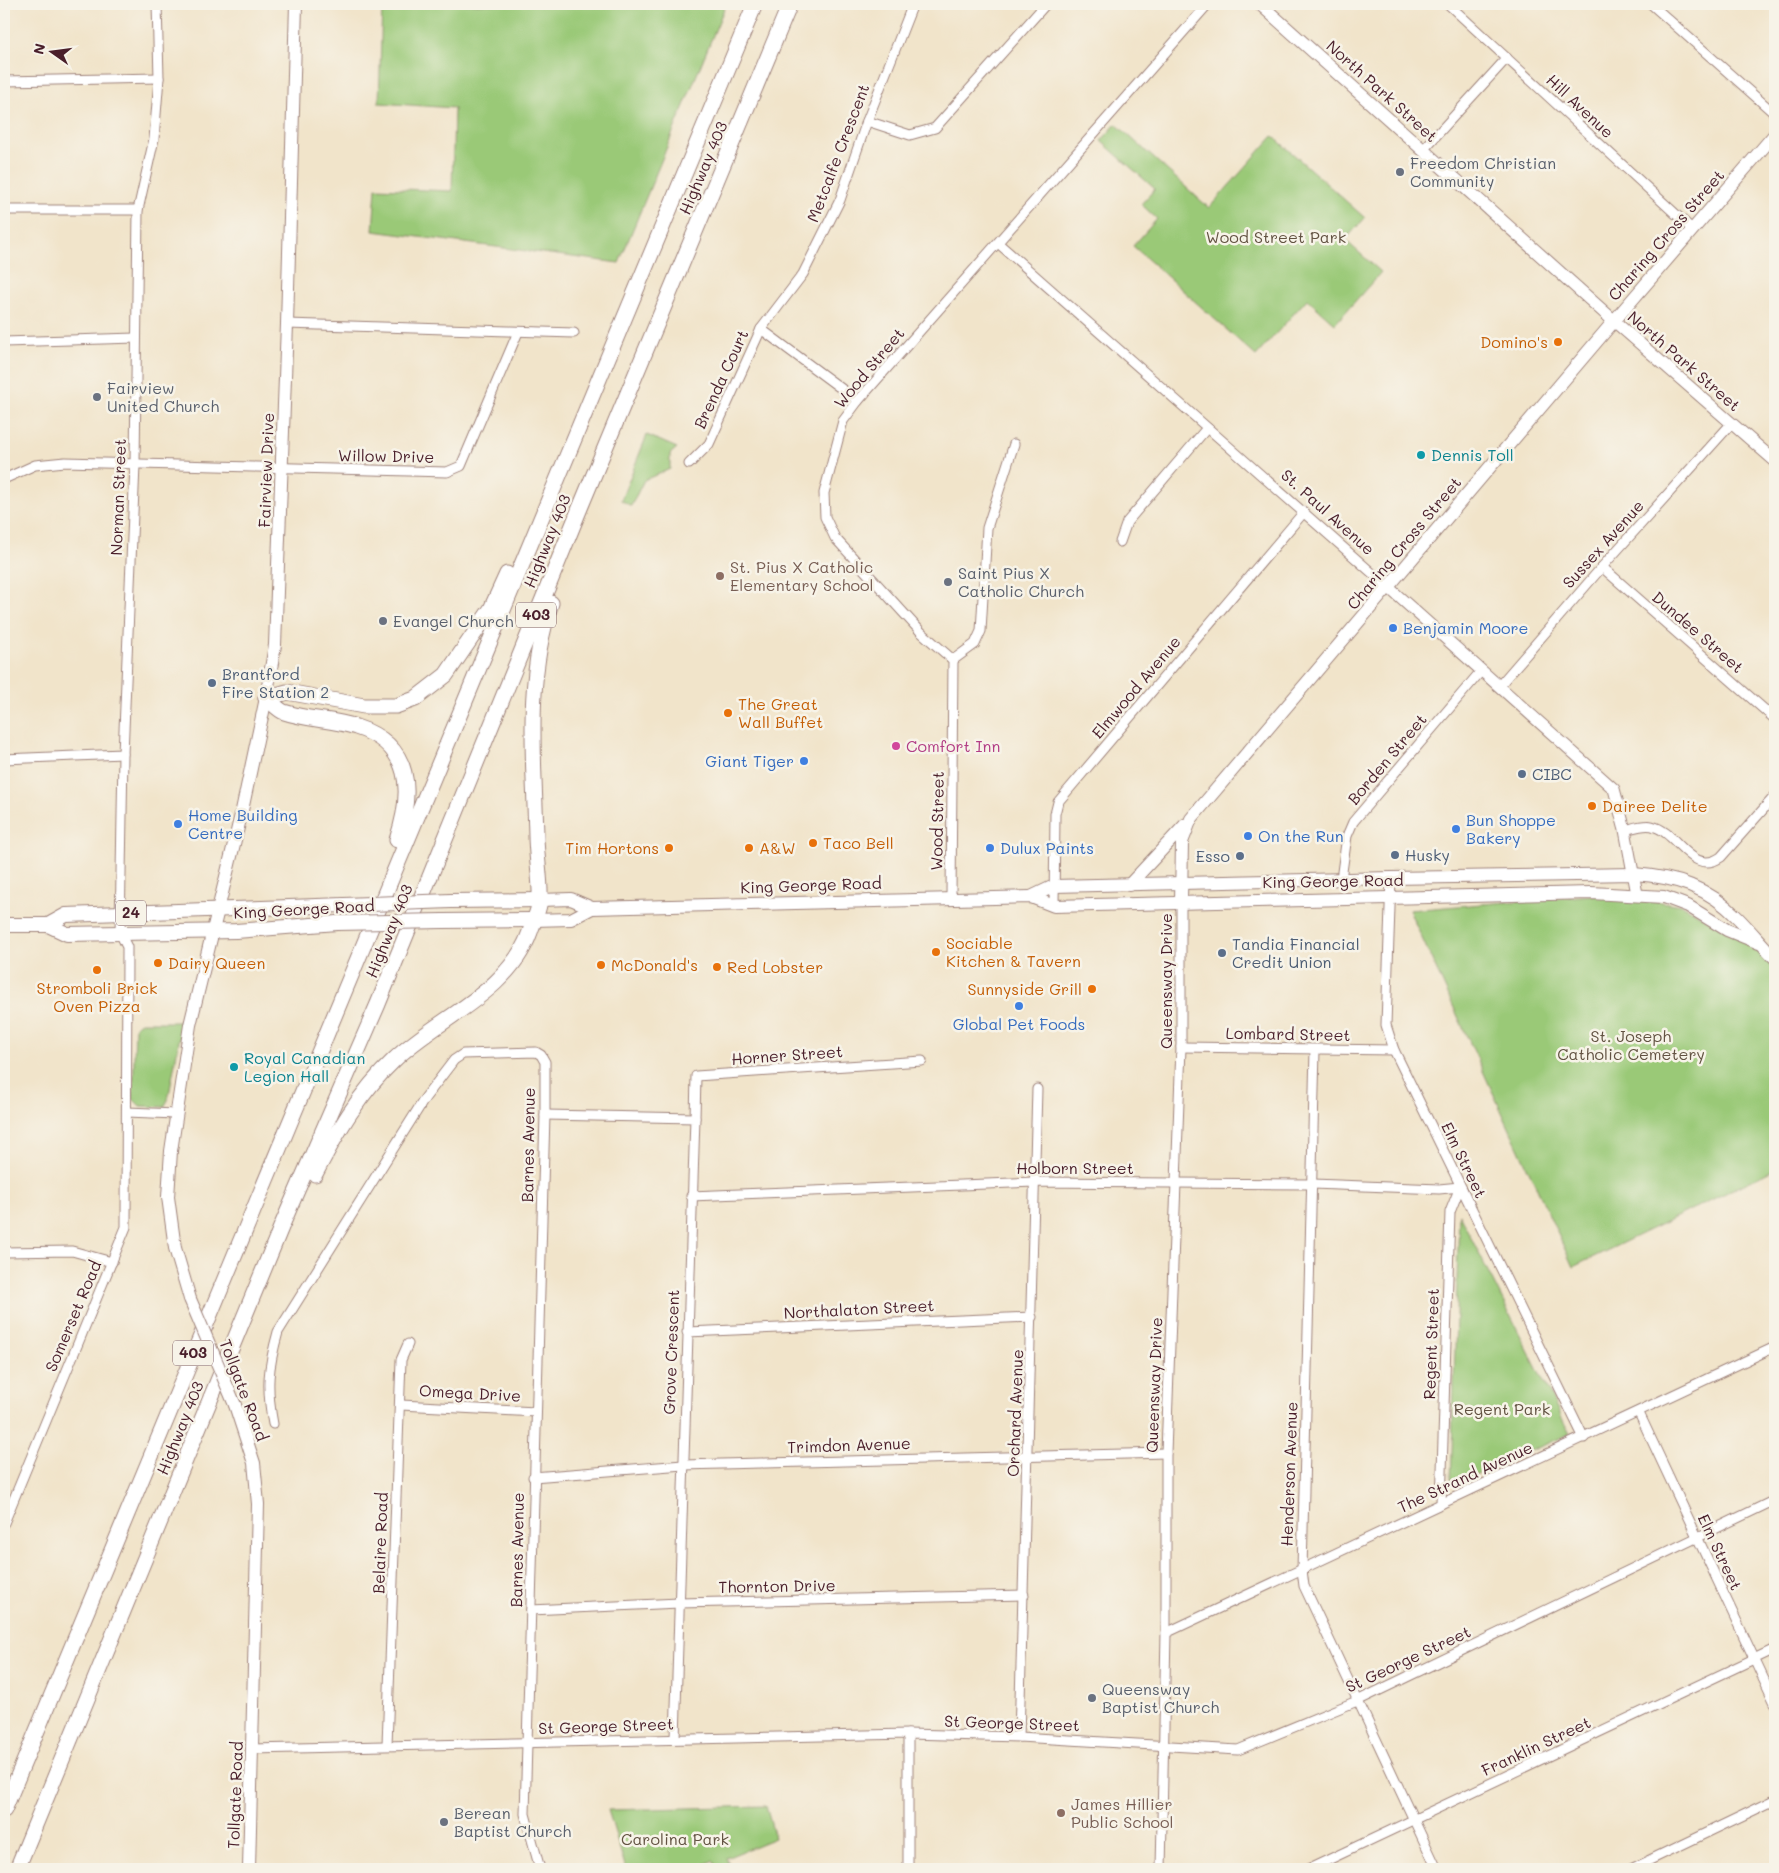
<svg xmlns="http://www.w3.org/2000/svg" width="1779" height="1873" viewBox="0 0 1779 1873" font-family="Mali,sans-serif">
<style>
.green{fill:#9ac977;stroke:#727451}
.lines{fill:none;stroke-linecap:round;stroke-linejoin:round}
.minor-casing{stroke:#9e827a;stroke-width:11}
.tertiary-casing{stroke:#9e827a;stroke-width:13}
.secondary-casing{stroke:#9e827a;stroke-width:14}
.primary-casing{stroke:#9e827a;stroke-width:16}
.motorway-casing{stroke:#9e827a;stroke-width:17}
.minor{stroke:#fff;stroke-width:9}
.tertiary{stroke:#fff;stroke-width:11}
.secondary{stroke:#fff;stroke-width:12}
.primary{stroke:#fff;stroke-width:14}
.motorway{stroke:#fff;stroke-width:15}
.secondary-bridge-casing{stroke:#9e827a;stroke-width:14;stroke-linecap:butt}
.primary-bridge-casing{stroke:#9e827a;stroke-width:16;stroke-linecap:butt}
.secondary-bridge{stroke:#fff;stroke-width:12}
.primary-bridge{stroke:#fff;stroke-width:14}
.worship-dot{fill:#6b7280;stroke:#f7f3e8;stroke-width:2}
.food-dot{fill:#e8710a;stroke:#f7f3e8;stroke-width:2}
.culture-dot{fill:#0f9aa8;stroke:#f7f3e8;stroke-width:2}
.education-dot{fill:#8d6e63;stroke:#f7f3e8;stroke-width:2}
.shop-dot{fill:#3f7fe0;stroke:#f7f3e8;stroke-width:2}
.service-dot{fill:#5c6f8a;stroke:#f7f3e8;stroke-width:2}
.hotel-dot{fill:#d1479c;stroke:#f7f3e8;stroke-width:2}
.labels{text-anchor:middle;stroke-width:5;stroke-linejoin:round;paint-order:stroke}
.shield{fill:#f7f3e8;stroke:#7e5f64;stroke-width:1}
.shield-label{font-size:15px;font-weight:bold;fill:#4a1f2b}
.street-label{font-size:16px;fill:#4a1f2b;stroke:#f7f3e8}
.worship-label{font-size:16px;fill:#5b616d;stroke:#f7f3e8;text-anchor:start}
.park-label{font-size:16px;fill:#625242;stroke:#f7f3e8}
.food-label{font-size:16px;fill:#c56008;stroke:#f7f3e8;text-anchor:start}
.culture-label{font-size:16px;fill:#0d838f;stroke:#f7f3e8;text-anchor:start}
.education-label{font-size:16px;fill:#785e54;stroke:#f7f3e8;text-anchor:start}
.shop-label{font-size:16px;fill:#366cbe;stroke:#f7f3e8;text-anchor:start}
.service-label{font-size:16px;fill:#4e5e75;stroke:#f7f3e8;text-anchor:start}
.hotel-label{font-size:16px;fill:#b23c85;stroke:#f7f3e8;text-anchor:start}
</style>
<rect width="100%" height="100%" fill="#f7f3e8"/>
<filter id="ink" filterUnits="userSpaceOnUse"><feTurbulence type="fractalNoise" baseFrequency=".02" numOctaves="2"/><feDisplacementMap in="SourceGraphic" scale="10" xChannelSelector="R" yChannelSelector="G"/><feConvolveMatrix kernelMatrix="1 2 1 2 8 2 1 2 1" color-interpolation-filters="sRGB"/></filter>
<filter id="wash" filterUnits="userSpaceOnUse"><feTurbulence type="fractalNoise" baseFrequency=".0096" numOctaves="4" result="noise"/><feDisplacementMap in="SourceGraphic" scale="20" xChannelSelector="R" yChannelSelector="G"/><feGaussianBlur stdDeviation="1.12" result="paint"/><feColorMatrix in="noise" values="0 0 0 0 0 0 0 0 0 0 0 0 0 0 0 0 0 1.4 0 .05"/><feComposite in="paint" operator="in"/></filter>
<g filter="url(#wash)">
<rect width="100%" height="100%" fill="#f1e4ca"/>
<!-- green -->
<g class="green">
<path d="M382,4H726L619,263L373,231L376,188L452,191L454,108L379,103Z"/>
<path d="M1116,124L1209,208L1273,136L1365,218L1345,240L1381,272L1335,324L1307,299L1256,356L1133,246L1157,219L1141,204L1155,189L1101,141Z"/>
<path d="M647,435L677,448L670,454V469L644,480L631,506L621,500Z"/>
<path d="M1604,894L1682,905L1760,949L1775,964V1169L1573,1267L1409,910Z"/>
<path d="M141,1022H181L182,1025L168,1100L164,1107L140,1106L133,1099L135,1026Z"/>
<path d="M1459,1214L1570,1434L1451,1485Z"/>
<path d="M766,1806L775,1838L726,1858L731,1869H718L713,1861L692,1869H626L608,1810Z"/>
</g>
</g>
<g filter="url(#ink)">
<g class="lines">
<!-- minor casing -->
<g class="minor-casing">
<g id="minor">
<path d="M1448,4L1693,230"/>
<path d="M1651,4L1775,114"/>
<path d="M4,81L159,78"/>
<path d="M867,121L910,135L935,128L1046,4"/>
<path d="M1423,150L1507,58"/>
<path d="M4,210H138"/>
<path d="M998,243L1388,587"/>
<path d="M287,324L574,333"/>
<path d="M761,329L858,401"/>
<path d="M4,342L136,338"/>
<path d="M689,464L709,444L761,329L803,274L840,200L867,121L913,4"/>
<path d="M4,479L35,465L65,462L447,472L461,466L518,332"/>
<path d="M1120,542L1127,522L1207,428"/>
<path d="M1602,567L1775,719"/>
<path d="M953,660L975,644L981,631L987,528L1014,444"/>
<path d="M1499,686L1602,567L1731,424"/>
<path d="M4,759L123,754"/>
<path d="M1625,830C1633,828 1644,824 1652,826C1678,832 1692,877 1721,857L1775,796"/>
<path d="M1391,878L1386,1025L1394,1050L1584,1438"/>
<path d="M1341,879L1347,836L1353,822L1481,671"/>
<path d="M951,898L953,660L921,632L835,538L825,517L824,493L843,421L858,401L1208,4"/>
<path d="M1054,906L1055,814L1058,802L1304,512"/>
<path d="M1181,1047L1394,1050"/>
<path d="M1315,1050L1302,1570L1304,1586L1437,1869"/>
<path d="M127,1112L176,1114"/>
<path d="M545,1115L695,1118L675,1738"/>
<path d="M695,1118L696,1076L922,1061"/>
<path d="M691,1196L1034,1182L1313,1184L1439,1189L1460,1187L1450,1212L1441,1504"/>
<path d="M4,1252L72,1251L112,1262"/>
<path d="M687,1332L1032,1317"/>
<path d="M401,1405L536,1412"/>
<path d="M1639,1413L1775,1703"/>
<path d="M273,1424C266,1387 268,1368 278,1332L425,1098L454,1060L463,1054L536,1052L541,1055L545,1062V1115L525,1814L540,1869"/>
<path d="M533,1477L683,1465L1166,1453"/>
<path d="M4,1523L126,1227L127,947L120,933L123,754L135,465L138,210L154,139L159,78L157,4"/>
<path d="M531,1610L679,1603L1024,1595"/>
<path d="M1166,1633L1775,1347"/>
<path d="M908,1734V1869"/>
<path d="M1019,1737L1037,1089"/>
<path d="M387,1745L401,1360L408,1344"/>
<path d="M252,1749L908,1734L1019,1737L1238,1750L1357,1701L1775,1500"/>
<path d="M1161,1869L1166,1633V1453L1181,1047V902"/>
<path d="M1309,1869L1775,1649"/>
<path d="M1631,1869L1775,1800"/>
</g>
</g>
<!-- tertiary casing -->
<g class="tertiary-casing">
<g id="tertiary">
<path d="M1614,321L1775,461"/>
<path d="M1388,587L1614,789L1625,830L1637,894"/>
</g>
</g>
<!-- secondary casing -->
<g class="secondary-casing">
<g id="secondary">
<path d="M1260,4L1614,321"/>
<path d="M1129,885L1185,825"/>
<path d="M1031,897L1054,886L1391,878L1634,874C1676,877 1708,887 1738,918C1751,931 1762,945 1775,958"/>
<path d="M540,900L571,899L592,908L1031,897L1054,906L1591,893L1664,897L1688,906L1727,930L1759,943"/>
<path d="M1181,902L1182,842L1191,819L1614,321L1775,134"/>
<path d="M533,920L571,919L592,908"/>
<path d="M190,1299L175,1248L168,1197L171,1151L190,1025L241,815L266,698L275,645L287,324L296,4"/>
<path d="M235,1405L254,1463L258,1504L249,1869"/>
</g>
</g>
<!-- primary casing -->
<g class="primary-casing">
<g id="primary">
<path d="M451,901L540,900"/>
<path d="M443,921L533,920"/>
<path d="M4,925H48L66,915L344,905"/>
<path d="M48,925L67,934L120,933L236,931L337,923"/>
</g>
</g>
<!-- motorway casing -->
<g class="motorway-casing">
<g id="motorway">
<path d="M266,698L287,692L364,706H396L415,699L446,675L491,609L507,574"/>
<path d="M266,698C272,702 278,710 284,712C307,720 333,719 356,727C413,745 413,792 397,840"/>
<path d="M315,1174C337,1132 359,1093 394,1060C437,1018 509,993 530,932C533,923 539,910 540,900C541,879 536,856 536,835C534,757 525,679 551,603"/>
<path d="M4,1810L755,4"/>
<path d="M17,1869L282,1225L378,1004L580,508L790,4"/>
</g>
</g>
<!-- minor -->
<use href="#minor" class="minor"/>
<!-- tertiary -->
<use href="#tertiary" class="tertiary"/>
<!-- secondary -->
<use href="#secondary" class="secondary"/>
<!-- primary -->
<use href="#primary" class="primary"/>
<!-- motorway -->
<use href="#motorway" class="motorway"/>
<!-- secondary-bridge casing -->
<g class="secondary-bridge-casing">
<path id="secondary-bridge" d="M190,1299L235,1405"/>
</g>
<!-- primary-bridge casing -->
<g class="primary-bridge-casing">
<g id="primary-bridge">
<path d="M344,905L451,901"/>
<path d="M337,923L443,921"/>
</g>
</g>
<!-- secondary-bridge -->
<use href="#secondary-bridge" class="secondary-bridge"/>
<!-- primary-bridge -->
<use href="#primary-bridge" class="primary-bridge"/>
</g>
</g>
<!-- markers -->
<g class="worship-dot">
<circle cx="1400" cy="172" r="5"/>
<circle cx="97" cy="397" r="5"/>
<circle cx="948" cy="582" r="5"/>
<circle cx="383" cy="621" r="5"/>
<circle cx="1092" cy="1698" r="5"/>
<circle cx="444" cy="1822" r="5"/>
</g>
<g class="food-dot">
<circle cx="1558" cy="342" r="5"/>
<circle cx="728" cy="713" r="5"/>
<circle cx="1592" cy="806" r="5"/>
<circle cx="813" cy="843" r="5"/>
<circle cx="669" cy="848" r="5"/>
<circle cx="749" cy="848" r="5"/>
<circle cx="936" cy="952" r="5"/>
<circle cx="158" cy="963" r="5"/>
<circle cx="601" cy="965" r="5"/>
<circle cx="717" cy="967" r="5"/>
<circle cx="97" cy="970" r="5"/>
<circle cx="1092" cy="989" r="5"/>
</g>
<g class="culture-dot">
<circle cx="1421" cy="455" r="5"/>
<circle cx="234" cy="1067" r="5"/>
</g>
<g class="education-dot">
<circle cx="720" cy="576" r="5"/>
<circle cx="1061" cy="1813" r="5"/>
</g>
<g class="shop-dot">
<circle cx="1393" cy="628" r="5"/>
<circle cx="804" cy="761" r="5"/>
<circle cx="178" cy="824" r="5"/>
<circle cx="1456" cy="829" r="5"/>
<circle cx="1248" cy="836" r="5"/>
<circle cx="990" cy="848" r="5"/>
<circle cx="1019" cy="1006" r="5"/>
</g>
<g class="service-dot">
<circle cx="212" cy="683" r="5"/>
<circle cx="1522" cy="774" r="5"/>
<circle cx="1395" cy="855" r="5"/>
<circle cx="1240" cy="856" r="5"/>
<circle cx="1222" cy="953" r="5"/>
</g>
<circle class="hotel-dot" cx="896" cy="746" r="5"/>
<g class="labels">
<!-- shield labels -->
<g class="shield">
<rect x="516" y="602.5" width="40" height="25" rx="4"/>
<rect x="116" y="900.5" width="30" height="25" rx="4"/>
<rect x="173" y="1340.5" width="40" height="25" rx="4"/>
</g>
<g class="shield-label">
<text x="536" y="620">403</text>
<text x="131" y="918">24</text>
<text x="193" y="1358">403</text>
</g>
<!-- street labels -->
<g class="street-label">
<text transform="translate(1382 91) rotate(42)" y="6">North Park Street</text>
<text transform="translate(1580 106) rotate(43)" y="6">Hill Avenue</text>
<text transform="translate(838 153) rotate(-69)" y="6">Metcalfe Crescent</text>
<text transform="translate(703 168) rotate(-67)" y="6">Highway 403</text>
<text transform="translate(1666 235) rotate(-49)" y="6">Charing Cross Street</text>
<text transform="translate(1684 361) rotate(41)" y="6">North Park Street</text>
<text transform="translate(869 368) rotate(-50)" y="6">Wood Street</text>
<text transform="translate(721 379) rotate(-65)" y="6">Brenda Court</text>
<text transform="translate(386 456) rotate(1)" y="6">Willow Drive</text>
<text transform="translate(266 470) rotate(-88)" y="6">Fairview Drive</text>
<text transform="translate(118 497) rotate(-88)" y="6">Norman Street</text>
<text transform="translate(1328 512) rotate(42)" y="6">St. Paul Avenue</text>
<text transform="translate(547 541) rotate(-68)" y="6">Highway 403</text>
<text transform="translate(1404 543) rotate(-50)" y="6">Charing Cross Street</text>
<text transform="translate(1603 544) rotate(-48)" y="6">Sussex Avenue</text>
<text transform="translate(1698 632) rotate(41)" y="6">Dundee Street</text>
<text transform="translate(1136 687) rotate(-50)" y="6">Elmwood Avenue</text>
<text transform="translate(1387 759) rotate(-50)" y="6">Borden Street</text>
<text transform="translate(937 821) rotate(-89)" y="6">Wood Street</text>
<text transform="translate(1333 881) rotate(-1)" y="6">King George Road</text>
<text transform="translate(811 885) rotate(-2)" y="6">King George Road</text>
<text transform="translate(304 909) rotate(-3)" y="6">King George Road</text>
<text transform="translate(389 931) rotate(-68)" y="6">Highway 403</text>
<text transform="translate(1166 981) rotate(-90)" y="6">Queensway Drive</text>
<text transform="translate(1288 1034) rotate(1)" y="6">Lombard Street</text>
<text transform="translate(787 1055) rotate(-4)" y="6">Horner Street</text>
<text transform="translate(528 1145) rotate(-89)" y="6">Barnes Avenue</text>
<text transform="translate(1464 1160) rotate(64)" y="6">Elm Street</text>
<text x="1075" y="1174">Holborn Street</text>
<text transform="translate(859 1309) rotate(-3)" y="6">Northalaton Street</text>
<text transform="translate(73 1316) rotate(-67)" y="6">Somerset Road</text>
<text transform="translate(1431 1344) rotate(-88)" y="6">Regent Street</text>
<text transform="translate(671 1352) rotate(-88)" y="6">Grove Crescent</text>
<text transform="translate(1154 1385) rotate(-88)" y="6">Queensway Drive</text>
<text transform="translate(244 1390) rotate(69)" y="6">Tollgate Road</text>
<text transform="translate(470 1393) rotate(3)" y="6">Omega Drive</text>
<text transform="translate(1015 1413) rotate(-88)" y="6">Orchard Avenue</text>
<text transform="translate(180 1428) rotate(-68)" y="6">Highway 403</text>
<text transform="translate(849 1445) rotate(-2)" y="6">Trimdon Avenue</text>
<text transform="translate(1289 1474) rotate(-88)" y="6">Henderson Avenue</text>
<text transform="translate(1465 1477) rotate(-25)" y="6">The Strand Avenue</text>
<text transform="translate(380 1543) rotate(-88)" y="6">Belaire Road</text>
<text transform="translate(517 1550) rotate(-89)" y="6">Barnes Avenue</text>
<text transform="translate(1720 1552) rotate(65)" y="6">Elm Street</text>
<text transform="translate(777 1586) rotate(-1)" y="6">Thornton Drive</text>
<text transform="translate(1408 1659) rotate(-25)" y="6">St George Street</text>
<text transform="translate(1012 1723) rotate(2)" y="6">St George Street</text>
<text transform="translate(606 1726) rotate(-2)" y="6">St George Street</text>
<text transform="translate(1536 1746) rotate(-25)" y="6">Franklin Street</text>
<text transform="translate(235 1795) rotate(-88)" y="6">Tollgate Road</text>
</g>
<!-- worship labels -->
<g class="worship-label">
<text x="1410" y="169">Freedom Christian<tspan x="1410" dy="18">Community</tspan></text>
<text x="107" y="394">Fairview<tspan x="107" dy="18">United Church</tspan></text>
<text x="958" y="579">Saint Pius X<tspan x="958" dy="18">Catholic Church</tspan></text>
<text x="393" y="627">Evangel Church</text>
<text x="1102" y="1695">Queensway<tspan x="1102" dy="18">Baptist Church</tspan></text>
<text x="454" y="1819">Berean<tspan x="454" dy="18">Baptist Church</tspan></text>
</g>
<!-- park labels -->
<g class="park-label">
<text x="1276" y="243">Wood Street Park</text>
<text x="1631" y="1042">St. Joseph<tspan x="1631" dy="18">Catholic Cemetery</tspan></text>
<text x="1502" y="1415">Regent Park</text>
<text x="675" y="1845">Carolina Park</text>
</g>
<!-- food labels -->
<g class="food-label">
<text x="1548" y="348" text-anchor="end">Domino's</text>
<text x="738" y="710">The Great<tspan x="738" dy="18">Wall Buffet</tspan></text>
<text x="1602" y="812">Dairee Delite</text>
<text x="823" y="849">Taco Bell</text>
<text x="659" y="854" text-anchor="end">Tim Hortons</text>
<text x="759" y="854">A&amp;W</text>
<text x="946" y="949">Sociable<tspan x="946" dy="18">Kitchen &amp; Tavern</tspan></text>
<text x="168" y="969">Dairy Queen</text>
<text x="611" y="971">McDonald's</text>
<text x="727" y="973">Red Lobster</text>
<text x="97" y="994" text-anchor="middle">Stromboli Brick<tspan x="97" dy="18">Oven Pizza</tspan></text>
<text x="1082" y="995" text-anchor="end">Sunnyside Grill</text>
</g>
<!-- culture labels -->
<g class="culture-label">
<text x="1431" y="461">Dennis Toll</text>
<text x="244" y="1064">Royal Canadian<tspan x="244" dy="18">Legion Hall</tspan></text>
</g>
<!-- education labels -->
<g class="education-label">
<text x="730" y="573">St. Pius X Catholic<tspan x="730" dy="18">Elementary School</tspan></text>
<text x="1071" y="1810">James Hillier<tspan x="1071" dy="18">Public School</tspan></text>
</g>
<!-- shop labels -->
<g class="shop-label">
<text x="1403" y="634">Benjamin Moore</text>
<text x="794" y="767" text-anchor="end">Giant Tiger</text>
<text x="188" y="821">Home Building<tspan x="188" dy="18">Centre</tspan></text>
<text x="1466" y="826">Bun Shoppe<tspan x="1466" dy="18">Bakery</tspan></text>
<text x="1258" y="842">On the Run</text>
<text x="1000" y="854">Dulux Paints</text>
<text x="1019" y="1030" text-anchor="middle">Global Pet Foods</text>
</g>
<!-- service labels -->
<g class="service-label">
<text x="222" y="680">Brantford<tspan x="222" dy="18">Fire Station 2</tspan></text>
<text x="1532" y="780">CIBC</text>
<text x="1405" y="861">Husky</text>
<text x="1230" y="862" text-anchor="end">Esso</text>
<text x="1232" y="950">Tandia Financial<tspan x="1232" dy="18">Credit Union</tspan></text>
</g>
<!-- hotel labels -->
<g class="hotel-label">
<text x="906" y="752">Comfort Inn</text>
</g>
</g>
<!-- margin -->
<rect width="1779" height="1873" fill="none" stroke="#f7f3e8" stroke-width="20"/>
<!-- north arrow -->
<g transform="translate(52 52) rotate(284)" stroke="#f7f3e8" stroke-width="4" paint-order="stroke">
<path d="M0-4L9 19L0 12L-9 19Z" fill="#4a1f2b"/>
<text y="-8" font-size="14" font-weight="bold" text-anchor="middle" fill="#4a1f2b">N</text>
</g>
</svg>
